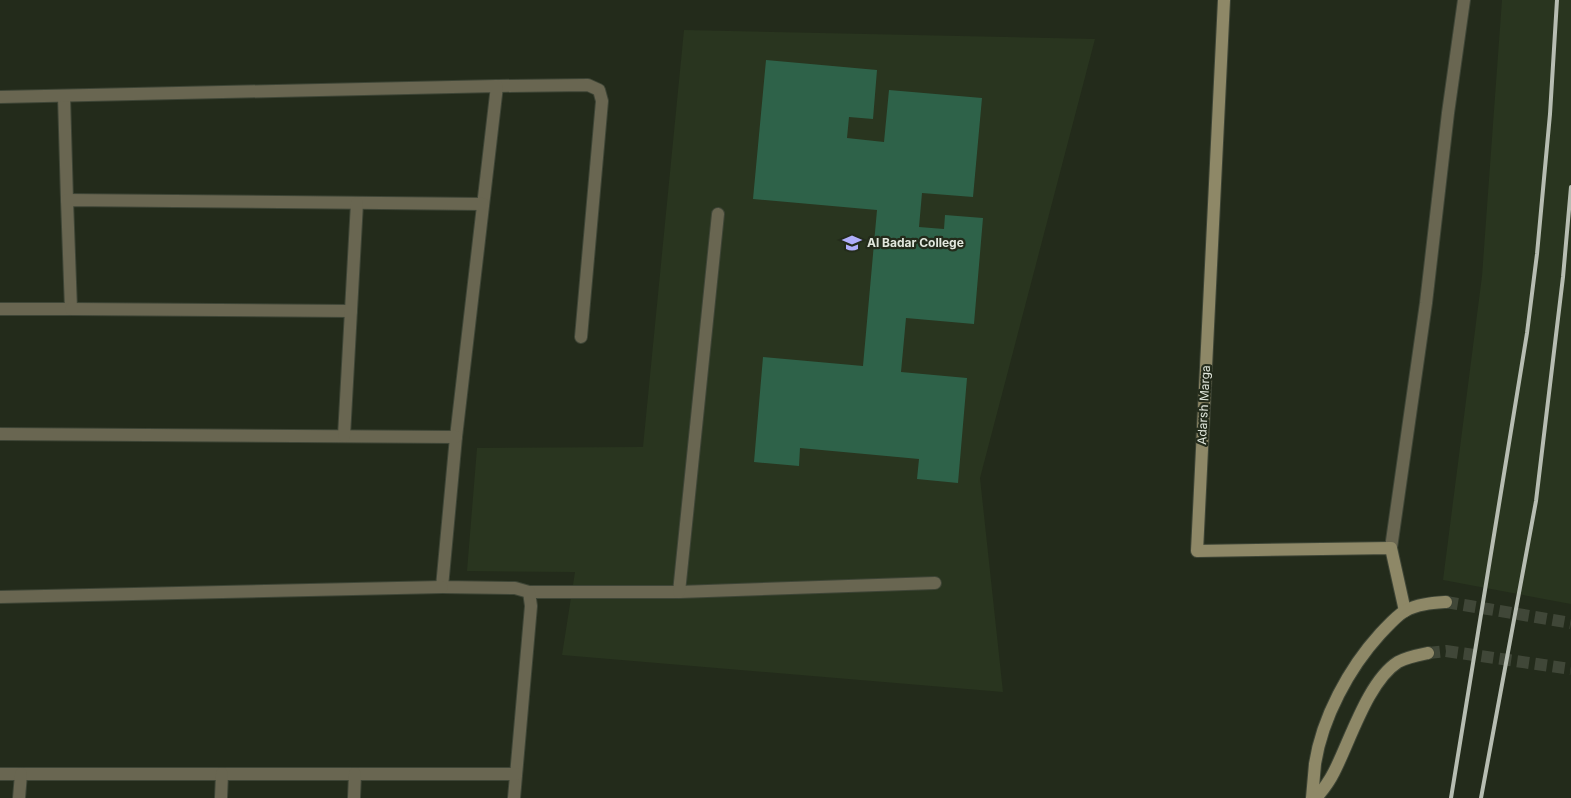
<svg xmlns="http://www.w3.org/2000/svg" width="1571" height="798" viewBox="0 0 1571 798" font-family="Inter,sans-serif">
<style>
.built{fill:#29351f}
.building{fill:#2e6249}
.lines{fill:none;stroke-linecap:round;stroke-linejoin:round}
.secondary-tunnel{stroke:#404738;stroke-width:12;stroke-dasharray:12 6;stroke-linecap:butt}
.service-casing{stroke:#3e4536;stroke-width:14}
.minor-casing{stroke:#3e4536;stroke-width:14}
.secondary-casing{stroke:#3e4536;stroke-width:14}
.service{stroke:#696651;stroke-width:12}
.minor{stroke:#696651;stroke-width:12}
.secondary{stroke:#8e8867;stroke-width:12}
.rail{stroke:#b7bdb2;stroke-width:4}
.labels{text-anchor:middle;stroke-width:4.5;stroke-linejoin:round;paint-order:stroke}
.poi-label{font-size:12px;font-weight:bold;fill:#e1e7dd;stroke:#232b1b;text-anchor:start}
.street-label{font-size:12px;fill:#e1e7dd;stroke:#232b1b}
</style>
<rect width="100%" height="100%" fill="#232b1b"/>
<!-- built -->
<g class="built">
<path d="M1502,0H1571V604L1443,580L1482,276Z"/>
<path d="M684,30L1095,39L980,478L1003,692L562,655L575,572L467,571L477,448L643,447Z"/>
</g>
<!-- building -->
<path class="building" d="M766,60L877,70L873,119L849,117L847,138L884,142L889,90L982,98L973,197L922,193L919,227L944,229L945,215L983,218L974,324L906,318L901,372L967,378L958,483L917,479L919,459L800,448L799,466L754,462L763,357L863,366L877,210L753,199Z"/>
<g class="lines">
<!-- secondary-tunnel -->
<g class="secondary-tunnel">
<path d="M1446,602L1571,623"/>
<path d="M1428,653L1446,651L1571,669"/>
</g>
<!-- service casing -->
<g class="service-casing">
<g id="service">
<path d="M529,592H679L935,583"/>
<path d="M679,592L718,214"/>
</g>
</g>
<!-- minor casing -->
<g class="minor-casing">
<g id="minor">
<path d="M497,86L588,85L599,90L602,101L581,337"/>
<path d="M64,96L67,200"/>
<path d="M0,97L497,86L456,437L442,587L515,588L529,592L531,606L514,798"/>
<path d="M0,309H71L67,200L483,204"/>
<path d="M71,309L351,311"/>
<path d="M0,434L456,437"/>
<path d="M344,436L357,203"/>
<path d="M1391,548L1426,303L1448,113L1464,0"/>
<path d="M0,597L442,587"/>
<path d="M0,774H516"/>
<path d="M19,798L21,774"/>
<path d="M221,798L222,774"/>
<path d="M354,798L355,774"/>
</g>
</g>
<!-- secondary casing -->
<g class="secondary-casing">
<g id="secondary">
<path d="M1224,0L1197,551L1391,548L1405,611"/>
<path d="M1312,798C1313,787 1314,775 1315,764C1322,718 1349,668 1380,634C1387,627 1396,616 1405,611C1417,604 1433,603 1446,602"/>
<path d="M1316,798C1323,790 1329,782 1334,772C1350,741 1368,681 1398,662C1407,657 1418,655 1428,653"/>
</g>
</g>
<!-- service -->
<use href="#service" class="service"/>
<!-- minor -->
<use href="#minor" class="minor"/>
<!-- secondary -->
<use href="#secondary" class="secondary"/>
<!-- rail -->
<g class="rail">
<path d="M1451,798L1527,333L1537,254L1550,114L1557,0"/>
<path d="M1481,798L1536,501L1563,277L1571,187"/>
</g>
</g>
<!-- icons -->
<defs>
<g id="university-bare" transform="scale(1.5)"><path d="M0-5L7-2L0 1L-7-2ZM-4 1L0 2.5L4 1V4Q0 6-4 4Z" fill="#afaefa" stroke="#232b1b" stroke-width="2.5" paint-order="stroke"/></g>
</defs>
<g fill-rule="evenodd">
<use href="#university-bare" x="852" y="243"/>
</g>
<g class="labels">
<!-- poi labels -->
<g class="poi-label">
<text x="867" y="247">Al Badar College</text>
</g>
<!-- street labels -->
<g class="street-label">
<text transform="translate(1204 405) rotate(-87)" y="4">Adarsh Marga</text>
</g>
</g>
</svg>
